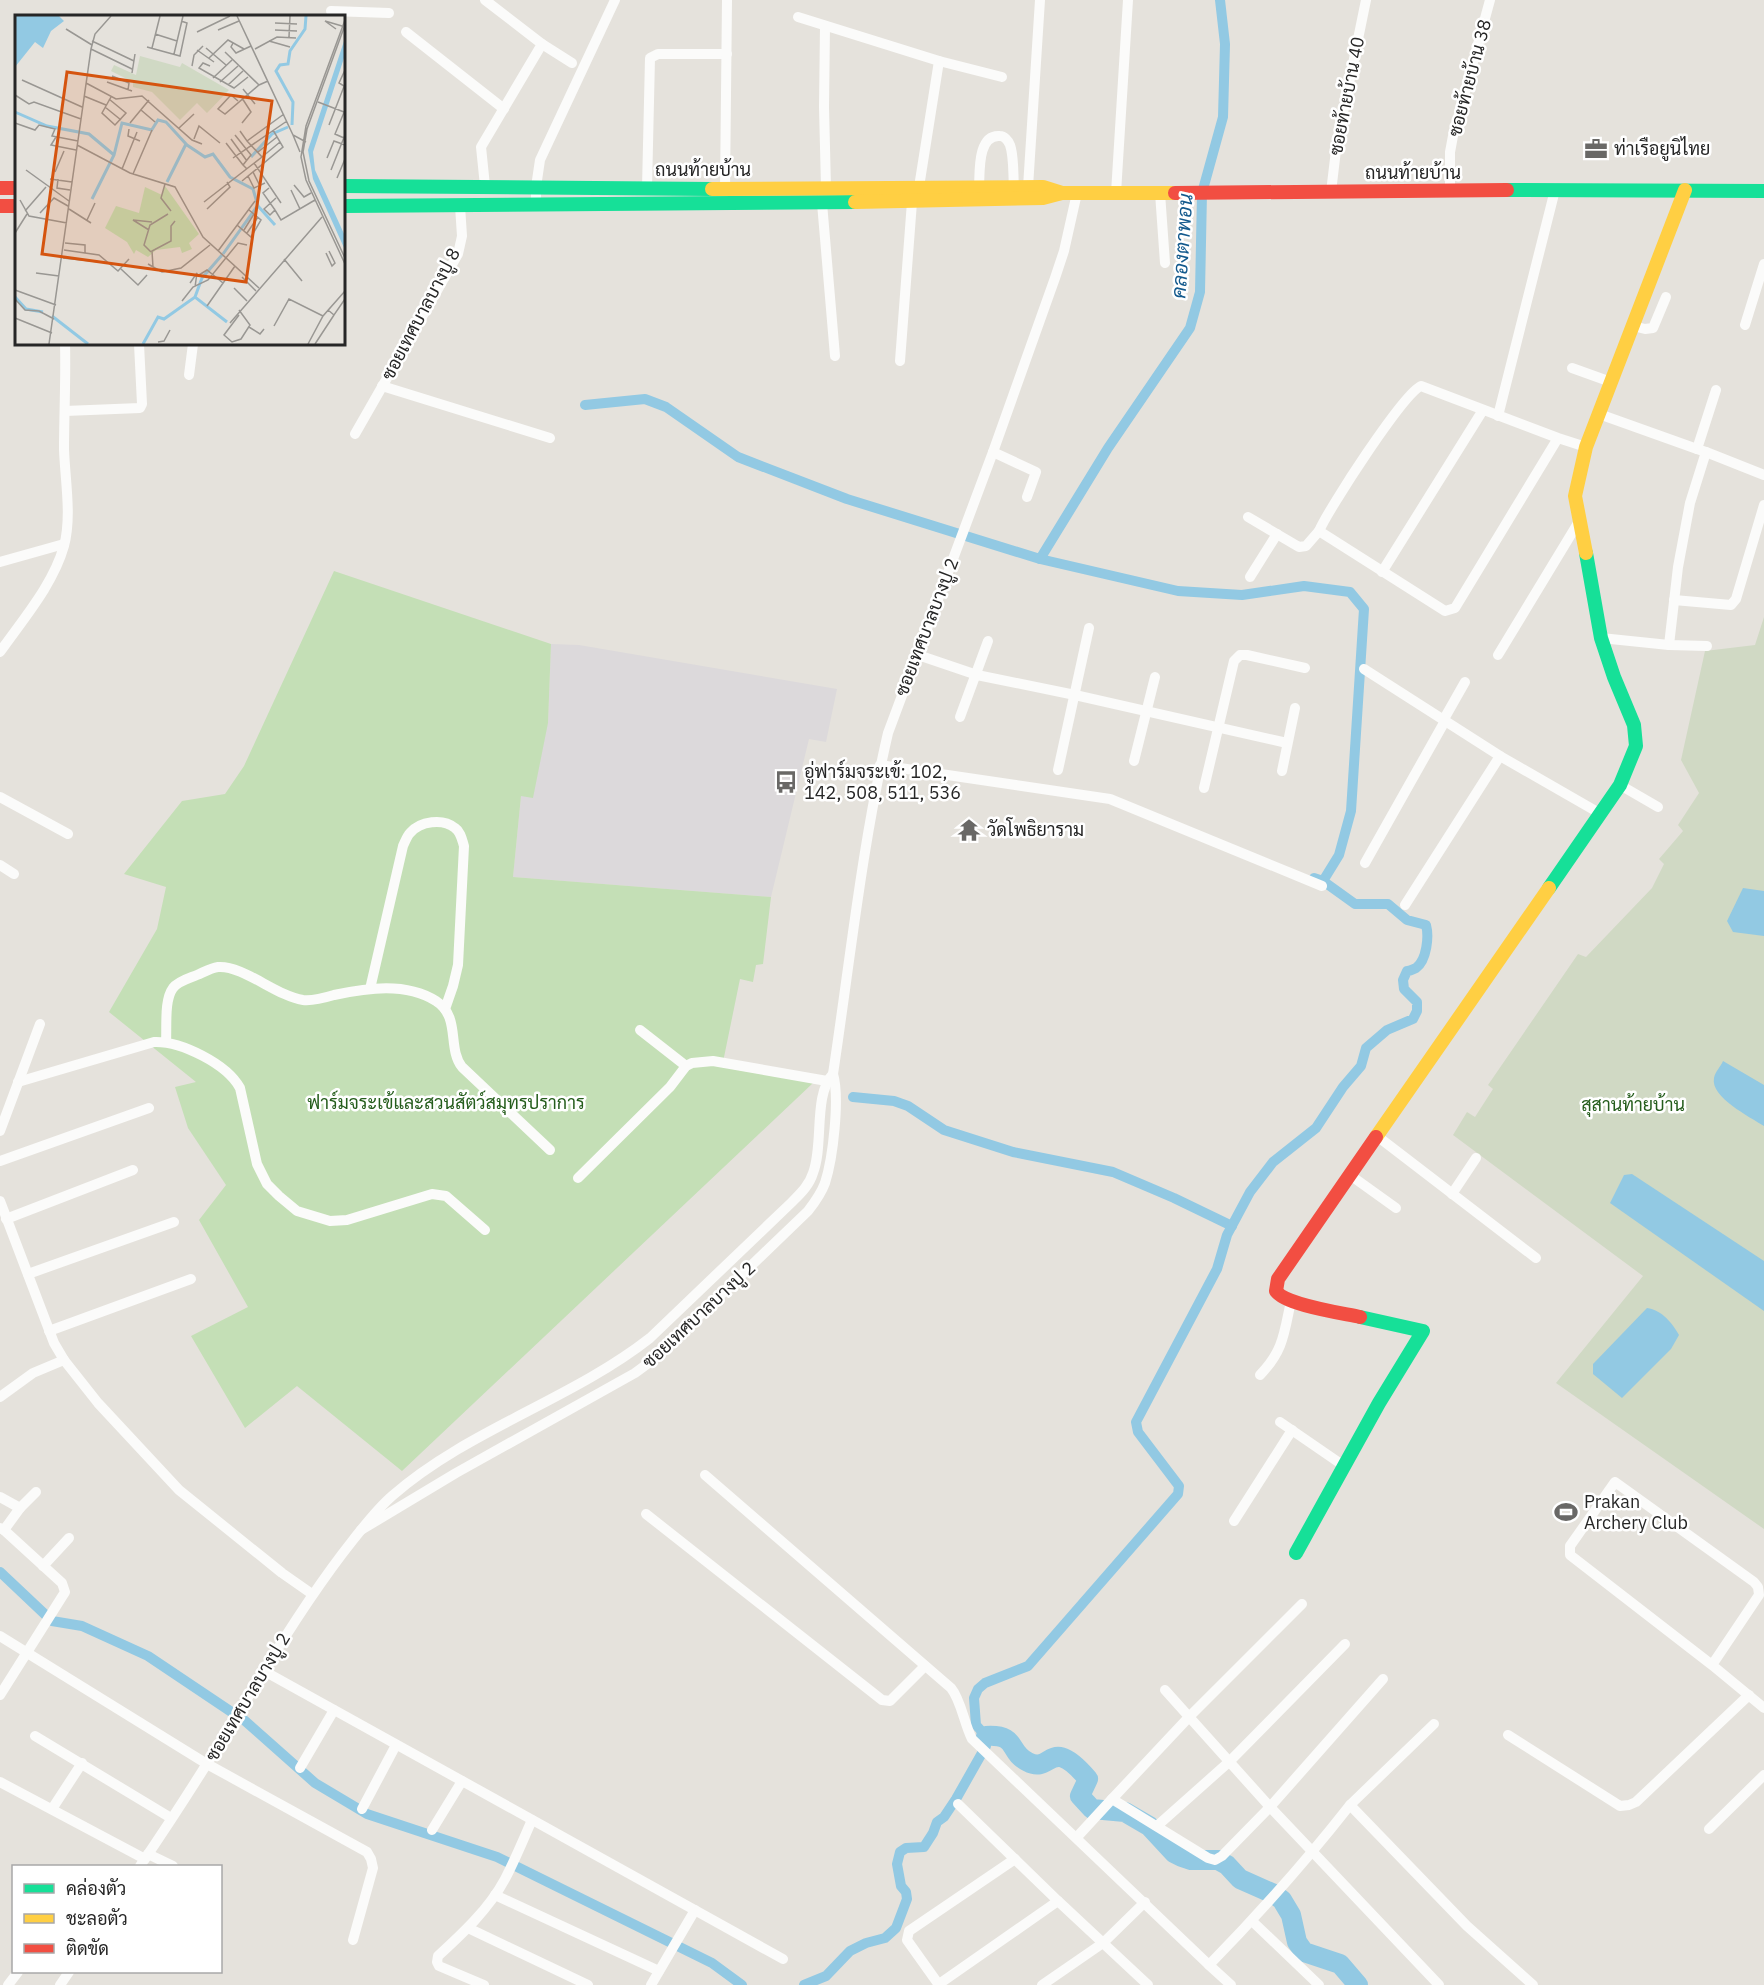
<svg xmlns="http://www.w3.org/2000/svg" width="1764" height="1985" viewBox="0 0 1764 1985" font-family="'IBM Plex Sans',Sarabun,sans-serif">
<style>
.industrial{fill:#dcd9db}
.green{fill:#c4dfb6}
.cemetery{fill:#d0d9c4}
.water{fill:#92c9e3}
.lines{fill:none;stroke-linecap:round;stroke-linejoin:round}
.canal{stroke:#92c9e3;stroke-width:10}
.river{stroke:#92c9e3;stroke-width:20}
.street{stroke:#fbfbfa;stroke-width:10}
.fast{stroke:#16e098;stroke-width:14}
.slow{stroke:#ffcf43;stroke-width:14}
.jam{stroke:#f24e42;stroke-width:14}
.labels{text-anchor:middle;stroke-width:5;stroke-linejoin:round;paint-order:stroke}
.street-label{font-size:18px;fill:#262626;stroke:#fff}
.poi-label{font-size:18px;fill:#262626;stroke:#fff;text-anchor:start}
.park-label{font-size:18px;fill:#255d1c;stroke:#fff}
.water-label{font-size:20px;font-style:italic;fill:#145a8d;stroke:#fff}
.inset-river{fill:none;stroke:#92c9e3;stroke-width:3}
.inset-road{fill:none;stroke:#999793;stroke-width:1.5}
.view{fill:#d5540f;fill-opacity:0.15;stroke:#d5540f;stroke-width:3}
.inset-edge{fill:none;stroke:#262626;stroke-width:3}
</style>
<rect width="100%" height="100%" fill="#e5e2dc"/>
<!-- industrial -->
<path class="industrial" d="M551,644L579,645L837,689L826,742L809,739L771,897L513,877L521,796L548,723Z"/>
<!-- green -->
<path class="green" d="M334,571L551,644L548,723L533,798L521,796L513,877L771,897L763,964L756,965L753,982L740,979L722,1067L813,1083L402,1471L297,1386L245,1428L191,1336L248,1307L199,1220L226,1185L188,1128L175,1087L196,1082L109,1012L157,929L166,887L124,874L182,801L225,794L244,766Z"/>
<!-- cemetery -->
<path class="cemetery" d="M1764,617V1529L1556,1383L1643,1276L1453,1135L1467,1112L1475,1117L1493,1089L1488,1085L1578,954L1586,957L1652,888L1664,864L1659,859L1683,831L1678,825L1699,793L1681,760L1705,651L1755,645Z"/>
<!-- water -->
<g class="water">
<path d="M1743,888L1764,891V936L1733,932L1727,921Z"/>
<path d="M1723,1061L1764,1085V1126C1750,1117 1710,1097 1714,1078C1715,1072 1721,1066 1723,1061Z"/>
<path d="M1632,1174L1764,1261V1311L1610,1203L1624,1175Z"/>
<path d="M1647,1308C1662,1310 1672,1323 1679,1335L1671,1349L1622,1398L1593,1374V1364Z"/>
</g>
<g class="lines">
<!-- canal -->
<g class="canal">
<path d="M585,405L645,399L666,407L738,457L847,499L1040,559L1178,591L1242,595L1304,586L1350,592L1364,609L1351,811L1339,855L1323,881"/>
<path d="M1040,559L1108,448L1190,328L1200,292L1202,193L1223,117L1225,44L1220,0"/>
<path d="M853,1097L894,1101L908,1106L944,1130L1013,1152L1113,1172L1174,1198L1232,1226"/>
<path d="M0,1572L52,1621L82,1626L148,1656L233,1713"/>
<path d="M244,1720L315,1783L367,1814L497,1857L712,1963L742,1985"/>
<path d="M804,1985L826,1976L850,1951L866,1943L885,1938L896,1928L907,1899L906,1892L901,1886L897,1864L900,1852L906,1848L924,1847L933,1833L937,1822L944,1817L956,1799L986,1746V1736L976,1725L974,1698L978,1689L985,1683L1028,1666L1178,1494L1179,1486L1138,1432L1136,1422L1217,1269L1227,1235L1250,1192L1273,1162L1316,1128L1343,1087L1361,1066L1366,1048L1387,1030L1413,1019L1417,1011V1002L1404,989L1403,980L1407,971C1409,971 1414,969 1416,968C1427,960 1429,936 1426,925L1407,920L1388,904H1355L1323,881L1314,878"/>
</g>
<!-- river -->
<path class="river" d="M986,1736C1019,1734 1007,1752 1028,1762C1052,1775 1049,1733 1088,1779L1080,1796L1092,1809L1125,1812L1149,1826L1174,1853L1182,1857L1191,1860H1218L1227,1865L1240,1879L1274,1894L1282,1900L1291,1915L1297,1942L1304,1952L1340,1964L1358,1985"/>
<!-- street -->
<g class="street">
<path d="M485,0L542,44L481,147L485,186"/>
<path d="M331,11L389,13"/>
<path d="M798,17L939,61L1002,77"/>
<path d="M825,26L824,107L826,188"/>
<path d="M406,32L504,109"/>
<path d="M542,44L572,63"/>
<path d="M919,187L939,61"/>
<path d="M979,187C980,173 977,134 1000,136C1004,136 1008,140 1010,145C1014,156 1013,174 1014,187"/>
<path d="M1028,187L1040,0"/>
<path d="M647,188L650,58L658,54H727"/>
<path d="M725,189L727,0"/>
<path d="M1331,192L1337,142L1366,0"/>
<path d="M1450,192V152L1453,136L1490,0"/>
<path d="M1116,193L1128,0"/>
<path d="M1160,193L1165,263"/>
<path d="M822,203L835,356"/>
<path d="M536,205V187L540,160L615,0"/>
<path d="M1745,325L1764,264"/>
<path d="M1633,326L1645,329L1653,328L1666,297"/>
<path d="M900,361L912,202"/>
<path d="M1572,368L1611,382"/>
<path d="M189,375L193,344"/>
<path d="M382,386L550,438"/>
<path d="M65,411L140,408L142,404L139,344"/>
<path d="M1599,414L1697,449"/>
<path d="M1498,416L1555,190"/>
<path d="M355,434L458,254L462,236L460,206"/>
<path d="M1558,438L1455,608L1445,611L1319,531C1329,508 1403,394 1421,386L1558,438L1586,447"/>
<path d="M993,452L1036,472L1027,497"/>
<path d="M1706,452L1764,475"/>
<path d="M1248,517L1299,547L1306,546L1319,531"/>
<path d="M0,562L64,544"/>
<path d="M1382,572L1483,410"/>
<path d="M1250,577L1277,534"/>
<path d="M1674,600L1731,605L1736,599L1764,505"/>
<path d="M1601,638L1669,645L1707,646"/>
<path d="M1669,645L1678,567L1690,503L1706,452L1697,449L1716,390"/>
<path d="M0,652C23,619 53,585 64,546C72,516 65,480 64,449C64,414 66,379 65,344"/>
<path d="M918,655L977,675L1075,695L1287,743"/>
<path d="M1498,655L1578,523"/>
<path d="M1364,669L1500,756L1601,814"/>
<path d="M960,717L988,641"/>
<path d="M1444,719L1465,682"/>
<path d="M1134,761L1155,677"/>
<path d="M880,765L1110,799L1322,886"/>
<path d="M1058,770L1089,628"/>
<path d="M1282,771L1295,708"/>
<path d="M1620,785L1658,807"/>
<path d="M1204,788L1234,661L1240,655H1247L1305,668"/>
<path d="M0,797L68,834"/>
<path d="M1365,863L1445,721"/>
<path d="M0,865L14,874"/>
<path d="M1405,905L1500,756"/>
<path d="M370,989L403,846C405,842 407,836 410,833C420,821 443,818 455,828C461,832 462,840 464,846L458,965L453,986L445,1009"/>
<path d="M640,1030L686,1066"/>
<path d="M166,1042C167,1026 164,1000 173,988C178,981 190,978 197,975C204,972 211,968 218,967C243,965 276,996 303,1000C313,1001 324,998 334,995C367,988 406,982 436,1001C461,1017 447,1048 462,1067L550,1150"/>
<path d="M18,1082L154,1042C181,1041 227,1064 240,1088L257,1164L267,1184L279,1196L297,1211L330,1221L347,1220L432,1194L446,1196L485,1230"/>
<path d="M0,1131L40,1024"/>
<path d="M1377,1136L1536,1258"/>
<path d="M0,1161L149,1108"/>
<path d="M1350,1175L1396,1208"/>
<path d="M578,1178L670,1087L686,1066L692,1063L713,1061L827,1081"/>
<path d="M1452,1194L1476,1158"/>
<path d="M0,1201L54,1343L64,1360L98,1403L179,1490L282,1573L312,1594"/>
<path d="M6,1219L133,1170"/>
<path d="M28,1274L174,1222"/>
<path d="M49,1331L191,1279"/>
<path d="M1260,1375C1284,1350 1284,1333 1291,1301"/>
<path d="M0,1397L33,1373L64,1360"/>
<path d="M1280,1422L1344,1466"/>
<path d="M705,1475L951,1688C961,1700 964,1723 972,1739L1209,1965C1259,1914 1306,1861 1350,1805"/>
<path d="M0,1497L20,1508L4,1530L0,1528"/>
<path d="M20,1508L36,1492"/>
<path d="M646,1514L882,1700L890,1701L925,1666"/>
<path d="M1234,1521L1292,1430"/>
<path d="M361,1530L456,1473L635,1373L654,1359L808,1211C815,1202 821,1194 825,1183C833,1158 840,1098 833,1074C850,961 862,845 888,733L993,452L1055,278L1064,251L1077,193"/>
<path d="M43,1566L69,1538"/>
<path d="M0,1636L207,1764L367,1852L371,1859L373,1868L353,1940"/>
<path d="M1712,1665L1759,1595L1758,1587L1754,1582L1615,1482L1570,1546V1555L1712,1665L1764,1708"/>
<path d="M264,1671L783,1959"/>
<path d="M1165,1690L1270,1807L1439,1985"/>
<path d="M0,1695L65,1592L62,1583L4,1530"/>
<path d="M1434,1724L1350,1805L1467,1926L1533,1985"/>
<path d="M1508,1735L1620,1806L1629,1805L1636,1802L1749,1695"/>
<path d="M35,1736L171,1818"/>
<path d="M300,1768L334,1710"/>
<path d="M0,1782L145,1859"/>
<path d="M1112,1799L1189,1717L1302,1604"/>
<path d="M52,1809L82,1763"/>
<path d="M362,1809L396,1745"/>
<path d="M1157,1826L1230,1761L1345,1644"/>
<path d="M1709,1829L1764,1775"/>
<path d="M432,1830L462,1781"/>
<path d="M1077,1837L1112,1799L1208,1858L1215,1860L1222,1856L1270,1807L1383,1679"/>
<path d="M148,1854L173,1866"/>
<path d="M140,1866C182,1805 221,1742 259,1679C288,1631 318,1584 353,1540C365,1525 377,1509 392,1496C467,1430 571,1400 650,1338L791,1203C800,1194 809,1186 813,1173C824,1145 813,1095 833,1074"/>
<path d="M495,1895L659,1971"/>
<path d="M1058,1901L1148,1985"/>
<path d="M1252,1921L1319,1985"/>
<path d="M468,1928L588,1985"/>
<path d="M1209,1965L1231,1985"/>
<path d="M939,1984L1058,1901L958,1804"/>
<path d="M8,1985L18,1972"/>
<path d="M60,1985L69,1972"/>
<path d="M484,1985L439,1966L437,1962L438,1956C462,1934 489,1909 505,1879C515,1860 523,1840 532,1820"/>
<path d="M651,1985L695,1910"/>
<path d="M939,1985L907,1940L909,1931L1015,1859"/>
<path d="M1042,1985L1103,1943L1145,1902"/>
</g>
<!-- fast -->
<g class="fast">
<path d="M344,186L712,189"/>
<path d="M1507,190L1764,191"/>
<path d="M344,206L855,202"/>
<path d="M1549,888L1620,785L1636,746L1634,725L1614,677L1601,638L1586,553"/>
<path d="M1296,1553L1379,1403L1423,1331L1360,1317"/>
</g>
<!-- slow -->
<g class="slow">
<path d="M712,189L1043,187L1062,193"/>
<path d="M855,202L1043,198L1062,193H1175"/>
<path d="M1586,553L1575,496L1586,447L1685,190"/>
<path d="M1376,1137L1549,888"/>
</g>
<!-- jam -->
<g class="jam">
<path d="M0,188H16"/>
<path d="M1175,193L1507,190"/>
<path d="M0,206H16"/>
<path d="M1360,1317C1342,1313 1285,1305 1276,1291L1278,1279L1376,1137"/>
</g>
</g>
<!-- icons -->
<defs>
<g id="office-bare" transform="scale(1.8)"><path d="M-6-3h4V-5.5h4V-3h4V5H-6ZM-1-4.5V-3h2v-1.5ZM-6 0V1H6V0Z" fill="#696866" stroke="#fff" stroke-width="2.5" paint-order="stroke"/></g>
<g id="bus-bare" transform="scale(1.8)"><path d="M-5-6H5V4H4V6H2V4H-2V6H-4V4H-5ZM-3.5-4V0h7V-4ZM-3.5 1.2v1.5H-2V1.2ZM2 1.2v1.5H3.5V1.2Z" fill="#696866" stroke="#fff" stroke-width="2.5" paint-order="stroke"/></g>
<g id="temple-bare" transform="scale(1.8)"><path d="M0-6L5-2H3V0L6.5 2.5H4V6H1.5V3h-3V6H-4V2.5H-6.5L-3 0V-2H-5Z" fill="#696866" stroke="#fff" stroke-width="2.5" paint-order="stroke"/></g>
<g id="stadium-bare" transform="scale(1.8)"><path d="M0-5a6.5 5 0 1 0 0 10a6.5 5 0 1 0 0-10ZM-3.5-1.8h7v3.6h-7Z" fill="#696866" stroke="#fff" stroke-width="2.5" paint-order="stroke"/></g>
</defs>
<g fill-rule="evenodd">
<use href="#office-bare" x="1596" y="149"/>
<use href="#bus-bare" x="786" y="782"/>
<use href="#temple-bare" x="969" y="830"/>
<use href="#stadium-bare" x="1566" y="1512"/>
</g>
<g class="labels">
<!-- street labels -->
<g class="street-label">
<text transform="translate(1470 78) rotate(-75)" y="6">ซอยท้ายบ้าน 38</text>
<text transform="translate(1347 96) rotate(-79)" y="6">ซอยท้ายบ้าน 40</text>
<text x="703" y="176">ถนนท้ายบ้าน</text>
<text x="1413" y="179">ถนนท้ายบ้าน</text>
<text transform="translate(421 314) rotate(-62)" y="6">ซอยเทศบาลบางปู 8</text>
<text transform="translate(927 627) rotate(-69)" y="6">ซอยเทศบาลบางปู 2</text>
<text transform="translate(699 1315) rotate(-43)" y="6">ซอยเทศบาลบางปู 2</text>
<text transform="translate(248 1697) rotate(-59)" y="6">ซอยเทศบาลบางปู 2</text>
</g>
<!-- poi labels -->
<g class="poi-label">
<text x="1614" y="155">ท่าเรือยูนิไทย</text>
<text x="804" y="778">อู่ฟาร์มจระเข้: 102,<tspan x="804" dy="21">142, 508, 511, 536</tspan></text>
<text x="987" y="836">วัดโพธิยาราม</text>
<text x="1584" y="1508">Prakan<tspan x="1584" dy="21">Archery Club</tspan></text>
</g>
<!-- park labels -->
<g class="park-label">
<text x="446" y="1109">ฟาร์มจระเข้และสวนสัตว์สมุทรปราการ</text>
<text x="1633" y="1111">สุสานท้ายบ้าน</text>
</g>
<!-- water labels -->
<g class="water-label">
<text transform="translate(1182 246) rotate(-86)" y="7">คลองตาพอน</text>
</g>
</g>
<!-- overview -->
<g transform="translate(15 15)">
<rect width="330" height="330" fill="#e5e2dc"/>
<path d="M150,171L184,219L174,228L177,234L167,238L165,232L141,235L133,242L121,235L119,239L112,227L90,213L101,191L124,198L130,172L147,180Z" fill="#c4dfb6"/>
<path d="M125,41L165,52L167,48L214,75L192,98L182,88L165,105L137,77L118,72V67L96,56L99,50L121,60Z" fill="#d0d9c4"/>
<path d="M0,1H44L49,6L36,16L28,33L20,27L0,52ZM330,23V40L298,137L300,155L330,221V235L298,164L293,135Z" fill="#92c9e3"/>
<path class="inset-river" d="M0,97L32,111L74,119L99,140M277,110L278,87L261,56L265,50L273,49L275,36L290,14L291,1M136,116L143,105L151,107L172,130L190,142L198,139L215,162L238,174L243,191L260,210M236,142L257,119L273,112M152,167L171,129M77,184L99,140L107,108L137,115M208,239L243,190M0,282L11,294L28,297M180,282L187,263L207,240M37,301L73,329M128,329L143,302L149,304L180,282L212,307"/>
<path class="inset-road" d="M222,1L278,120L291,127M330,5L291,111L286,142L291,165L330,249M260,8L282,9M330,10L292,114L288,137L294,166L330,243M51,14L77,30M321,14L310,6L327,11M203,15L224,6M260,15L282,16M182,17L215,1M140,19L162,26M274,22L275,1M77,26L119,46M254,26L275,32M218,28L216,32L221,38L236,31M132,32L165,41L172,8L166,6M137,33L145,1M191,33L211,50M76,34L117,54M240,34L262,22L281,23M182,35L199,47M210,37L244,70M159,39L168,1M194,43L213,25L229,34M177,51L179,40L188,31M195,51L188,48L184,53L219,73L233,62M117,58L120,39M97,61L114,68L113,75M198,63L217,45M7,65L67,92M92,67L117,76M205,67L223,51M71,68L101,84L127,81L177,125L187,129M213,70L228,56M329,71L324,68L330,55M228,74L240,89M0,80L14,89L19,87L66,104M69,81L91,90M227,83L236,97L227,108M94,84L111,98L100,110L87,98L96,82M223,86L216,80L203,94L210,99L244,70L253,66M303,87L329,97M90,92L106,105M126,95L140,107M0,108L20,115L24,110L40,114L37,121L63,126M115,108L134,85M314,110L330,69M164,113L179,99M114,114L113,121L125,126M225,116L232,126L269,99M220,120L236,140L228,150L232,154M278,120L285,137M41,122L36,130L61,135M329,123L320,119L330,95M179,124L184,111L205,128M216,124L232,146M211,128L228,150M62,130L115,158L160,172L188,222L244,273M243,137L262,122M247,142L265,127M218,143L272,106M312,143L319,126L330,130M239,148L266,188M107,154L122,117M11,155L54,186M316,155L330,120M40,157L49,136M238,157L268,132L258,115M118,159L137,115M233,161L239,173L250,168M322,163L330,144M35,164L57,167M43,164L42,173L55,175M227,166L238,157L245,171M150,169L146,183L156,196M279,170L289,182L296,178M254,173L248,178L260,195M276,175L285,194M261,183L249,194L255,200L260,195L266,205L300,185M5,185L14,201L52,208M189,187L247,142L232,126M54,194L76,208M192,194L215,172L212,167M10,196L31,172M25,198L39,183L53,191M72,205L80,188M222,210L236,222L246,205L234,195M134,215L118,205L137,207M229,215L239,199M0,218L12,199M232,218L243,202M50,228L70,230V238M49,235L84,240L103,256L114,244M203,236L240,186M136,237L129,230L135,210L153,199M311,238L317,251L320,248L314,236M48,243L85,247M269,244L287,266M133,249L147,257L166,253L195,230M138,252L137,236L156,226V211L160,206M106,254L123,270L132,260M21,258L44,261M184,260L192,255L208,268M227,262L241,276M175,268L182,258L180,272M219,273L232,286M0,275L41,290M0,284L10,295L24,296L39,304M167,286L178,272L193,265L223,228L232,230M192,291L220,251M313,295L319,300L330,284M224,300L209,320L217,327L226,324L235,310L224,295M0,303L37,318M215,308L307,202M259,311L274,284L308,301M234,312L245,319L249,314M143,327L149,326L155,315M34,329L76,34L80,19L96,1M293,329L308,301L330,276M300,329L319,300"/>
<path class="view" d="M52,57L257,86L231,267L27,239Z"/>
<rect width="330" height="330" class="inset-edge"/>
</g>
<!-- legend -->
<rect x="12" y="1865" width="210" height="108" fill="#ffffff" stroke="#a8a8a8" stroke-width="1.5"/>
<rect x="24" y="1884" width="30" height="9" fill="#16e098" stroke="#a8a8a8" stroke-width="1.5"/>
<text x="66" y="1895" font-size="18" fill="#262626">คล่องตัว</text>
<rect x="24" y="1914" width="30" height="9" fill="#ffcf43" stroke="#a8a8a8" stroke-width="1.5"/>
<text x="66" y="1925" font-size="18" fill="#262626">ชะลอตัว</text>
<rect x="24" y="1944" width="30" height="9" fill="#f24e42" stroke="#a8a8a8" stroke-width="1.5"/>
<text x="66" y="1955" font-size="18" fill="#262626">ติดขัด</text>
</svg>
